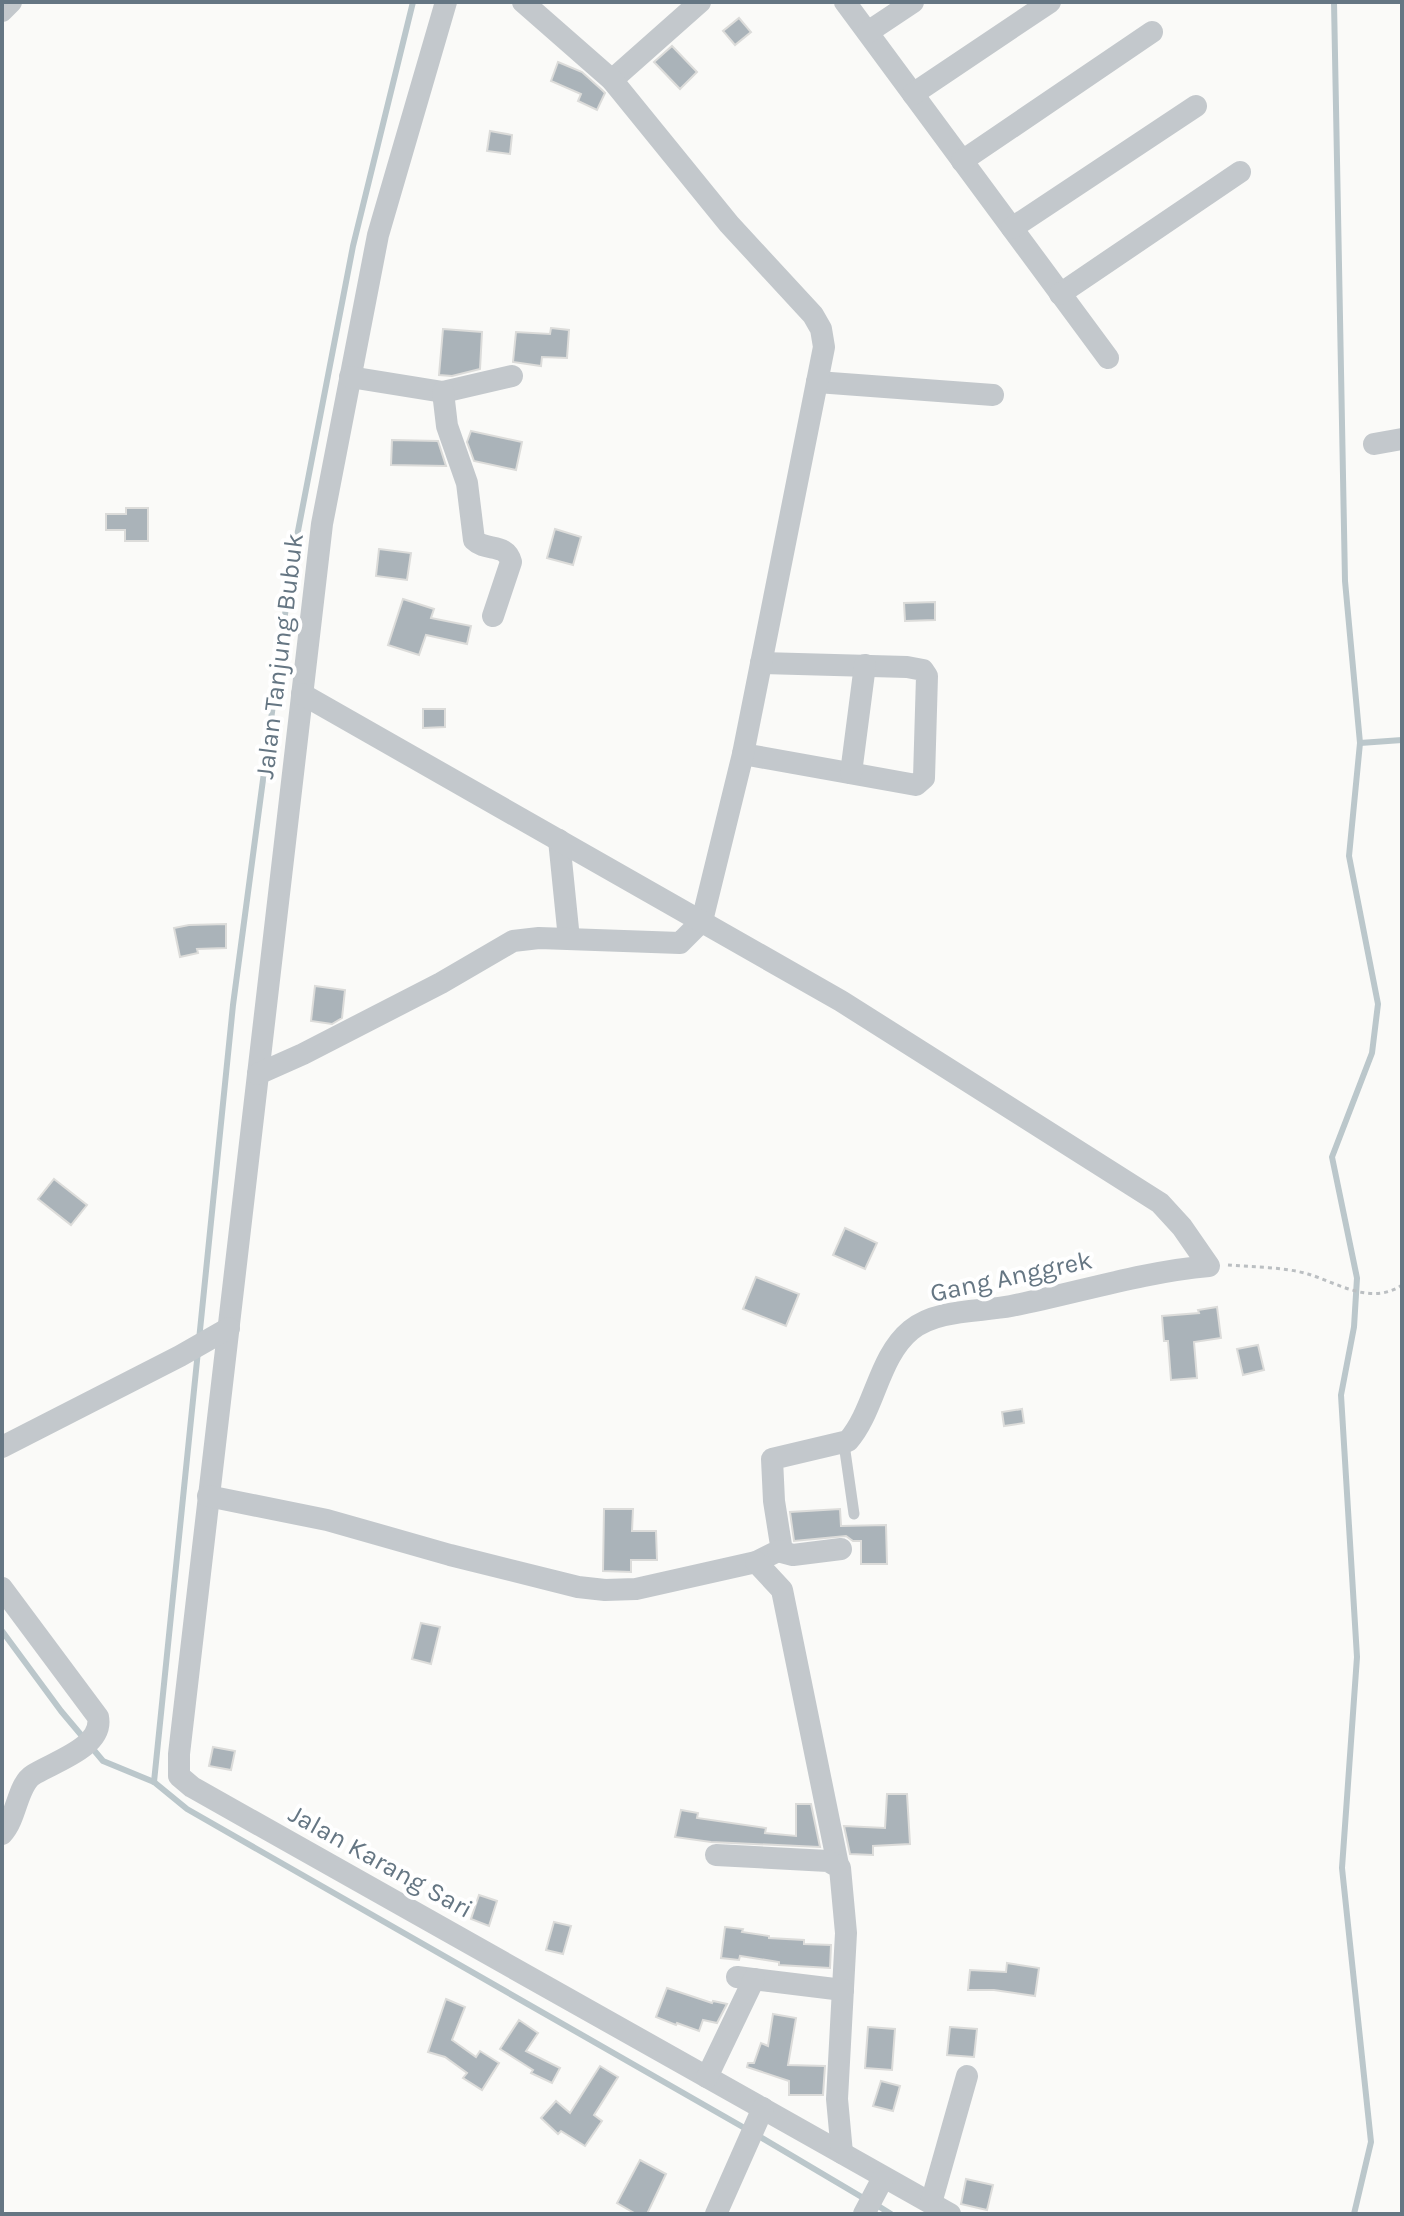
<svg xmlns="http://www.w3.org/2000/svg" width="1404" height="2216" viewBox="0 0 1404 2216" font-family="Karla,sans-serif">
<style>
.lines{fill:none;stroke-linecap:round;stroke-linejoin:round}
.stream{stroke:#bbc7cb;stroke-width:6}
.building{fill:#aab3b9;stroke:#dcdcda;stroke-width:2}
.path{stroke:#bbbfc2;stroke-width:3;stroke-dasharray:4 4;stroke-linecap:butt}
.lane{stroke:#c3c8cc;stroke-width:11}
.street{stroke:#c3c8cc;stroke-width:22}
.labels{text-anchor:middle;stroke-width:8;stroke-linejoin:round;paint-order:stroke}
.street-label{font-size:26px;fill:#657683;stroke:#fff}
</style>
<rect width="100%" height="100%" fill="#fafaf8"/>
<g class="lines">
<!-- stream -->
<g class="stream">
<path d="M1334,2L1345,581L1360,743L1349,856L1378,1004L1372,1053L1332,1157L1357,1278L1354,1327L1341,1395L1357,1657L1342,1868L1371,2142L1354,2214"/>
<path d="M1360,743L1402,740"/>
<path d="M199,1340L233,1005L292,562L353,246L413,2"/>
<path d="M2,1631L61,1711L103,1761L154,1782L187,1809L748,2130"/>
<path d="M154,1782L198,1351"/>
<path d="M757,2135L865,2199"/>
<path d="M875,2204L891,2214"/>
</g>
</g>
<!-- building -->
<g class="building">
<path d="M739,18L751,32L735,45L723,31Z"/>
<path d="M672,46L697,72L680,89L654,62Z"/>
<path d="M558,62L582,72L602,90L605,93L597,110L578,101L581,94L551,81Z"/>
<path d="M490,131L512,135L510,154L487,151Z"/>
<path d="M551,328L569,330L567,358L542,357L541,366L513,362L516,332L550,334Z"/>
<path d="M443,329L482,332L480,369L452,376L439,375Z"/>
<path d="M471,431L522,442L516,470L474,461L467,442Z"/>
<path d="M392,440L438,441L446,466L391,465Z"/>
<path d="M126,508H148V541H125V530H106V514H126Z"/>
<path d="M555,529L581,537L573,565L547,558Z"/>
<path d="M379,549L411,553L407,580L376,576Z"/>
<path d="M403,599L434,609L431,618L471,626L467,644L426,635L419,655L388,645Z"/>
<path d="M935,602V620L905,621L904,603Z"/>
<path d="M423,709H445V727L423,728Z"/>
<path d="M226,924V948L197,949L198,953L180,957L174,928L189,925Z"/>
<path d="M315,986L345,990L342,1018L332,1024L311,1021Z"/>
<path d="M54,1179L87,1205L71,1225L38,1199Z"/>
<path d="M845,1228L877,1243L865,1269L833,1255Z"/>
<path d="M756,1277L799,1294L786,1326L743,1309Z"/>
<path d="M1217,1307L1221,1338L1194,1342L1197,1378L1171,1380L1168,1341H1164L1162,1316L1199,1313L1198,1310Z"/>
<path d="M1258,1345L1264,1370L1243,1375L1237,1349Z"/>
<path d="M1022,1409L1024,1423L1004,1426L1002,1412Z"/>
<path d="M604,1509H633L632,1531H656L657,1560H631V1572L603,1571Z"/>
<path d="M840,1509L841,1526L886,1525L887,1564H861V1541H853L846,1536L794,1541L790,1512Z"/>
<path d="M421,1623L440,1627L431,1664L412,1659Z"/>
<path d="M213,1747L235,1751L231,1770L209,1766Z"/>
<path d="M887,1794H907L910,1844L873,1846V1855L850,1854L844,1826L885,1828Z"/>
<path d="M796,1804H811L820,1847L711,1842L675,1837L681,1810L698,1813L697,1818L766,1828L765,1833L796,1836Z"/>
<path d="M479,1895L497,1901L489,1926L471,1919Z"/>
<path d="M554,1922L571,1926L563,1954L546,1950Z"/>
<path d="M725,1927L743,1929L742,1932L769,1936V1938L804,1940V1944L831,1945L830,1968L779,1965V1962L740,1956L739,1960L721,1958Z"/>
<path d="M1007,1963L1039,1968L1035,1996L994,1990H968L970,1970L1006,1972Z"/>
<path d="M667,1988L712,2003L713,2001L727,2004L717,2023L703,2020L699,2031L677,2023L676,2025L656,2017Z"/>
<path d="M446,1999L465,2007L452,2040L476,2057L480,2051L499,2063L482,2090L463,2078L467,2073L445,2057L428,2052Z"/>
<path d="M773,2014L796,2018L788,2065L825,2066L823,2095H789V2081L747,2067L748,2063H754L761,2043L768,2046Z"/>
<path d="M519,2020L538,2033L526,2051L560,2068L552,2083L531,2073L533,2070L500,2049Z"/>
<path d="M868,2027L895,2029L892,2070L865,2068Z"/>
<path d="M950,2027L977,2029L974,2057L947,2055Z"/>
<path d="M600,2066L618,2077L594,2115L602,2121L585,2146L561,2131L558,2134L541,2118L556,2101L570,2113Z"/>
<path d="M881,2081L900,2086L893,2111L873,2106Z"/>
<path d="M640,2160L666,2174L647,2214H636L617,2203Z"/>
<path d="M966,2179L993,2185L987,2210L961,2204Z"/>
</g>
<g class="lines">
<!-- path -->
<path class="path" d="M1228,1265C1251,1267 1285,1267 1308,1274C1338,1283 1371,1306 1402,1285"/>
<!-- lane -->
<path class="lane" d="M844,1444L854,1514"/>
<!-- street -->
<g class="street">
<path d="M446,2L378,235L322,524L179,1754V1776L192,1787L950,2214"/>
<path d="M845,2L1108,358"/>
<path d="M2,11L11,2"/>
<path d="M868,32L913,2"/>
<path d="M612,80L700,2"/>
<path d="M913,94L1050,2"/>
<path d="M962,161L1152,32"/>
<path d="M1012,228L1196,106"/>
<path d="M1060,294L1240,172"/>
<path d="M350,377L443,392L512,376"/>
<path d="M817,382L993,395"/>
<path d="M443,392L447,426L467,483L474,540C486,552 506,542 511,562L493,616"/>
<path d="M1374,444L1402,439"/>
<path d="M743,754L916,785L924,778L927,676L923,670L907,667L761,663"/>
<path d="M851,773L865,665"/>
<path d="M559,840L569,939"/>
<path d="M258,1074L303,1054L441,983L513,941L539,938L680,943L702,921L743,754L824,347L821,329L813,315L729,224L612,80L523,2"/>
<path d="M2,1447L180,1356L229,1328"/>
<path d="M208,1496L327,1520L450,1555L578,1587L605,1590L636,1589L756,1562L778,1551L781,1545L774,1501L772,1459L848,1441C875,1410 878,1357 911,1330C936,1309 980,1312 1011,1306C1077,1293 1142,1272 1209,1266L1182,1227L1160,1203L841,1001L302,694"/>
<path d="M778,1551L793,1555L841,1549"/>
<path d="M756,1562L782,1590L838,1865"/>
<path d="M2,1588L98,1717C104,1747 53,1762 33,1775C17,1785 17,1818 2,1834"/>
<path d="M716,1855L828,1861L840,1868L846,1933L837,2099L842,2153"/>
<path d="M737,1977L843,1990"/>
<path d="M707,2077L754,1979"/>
<path d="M931,2203L967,2076"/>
<path d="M716,2214L763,2108"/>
<path d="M864,2214L883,2178"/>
</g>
</g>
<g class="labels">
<!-- street labels -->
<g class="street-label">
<text transform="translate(279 656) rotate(-83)" y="9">Jalan Tanjung Bubuk</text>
<text transform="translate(1011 1276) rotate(-12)" y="9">Gang Anggrek</text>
<text transform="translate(381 1861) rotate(29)" y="9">Jalan Karang Sari</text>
</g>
</g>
<!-- border -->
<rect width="1404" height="2216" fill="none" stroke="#657683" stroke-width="8"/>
</svg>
